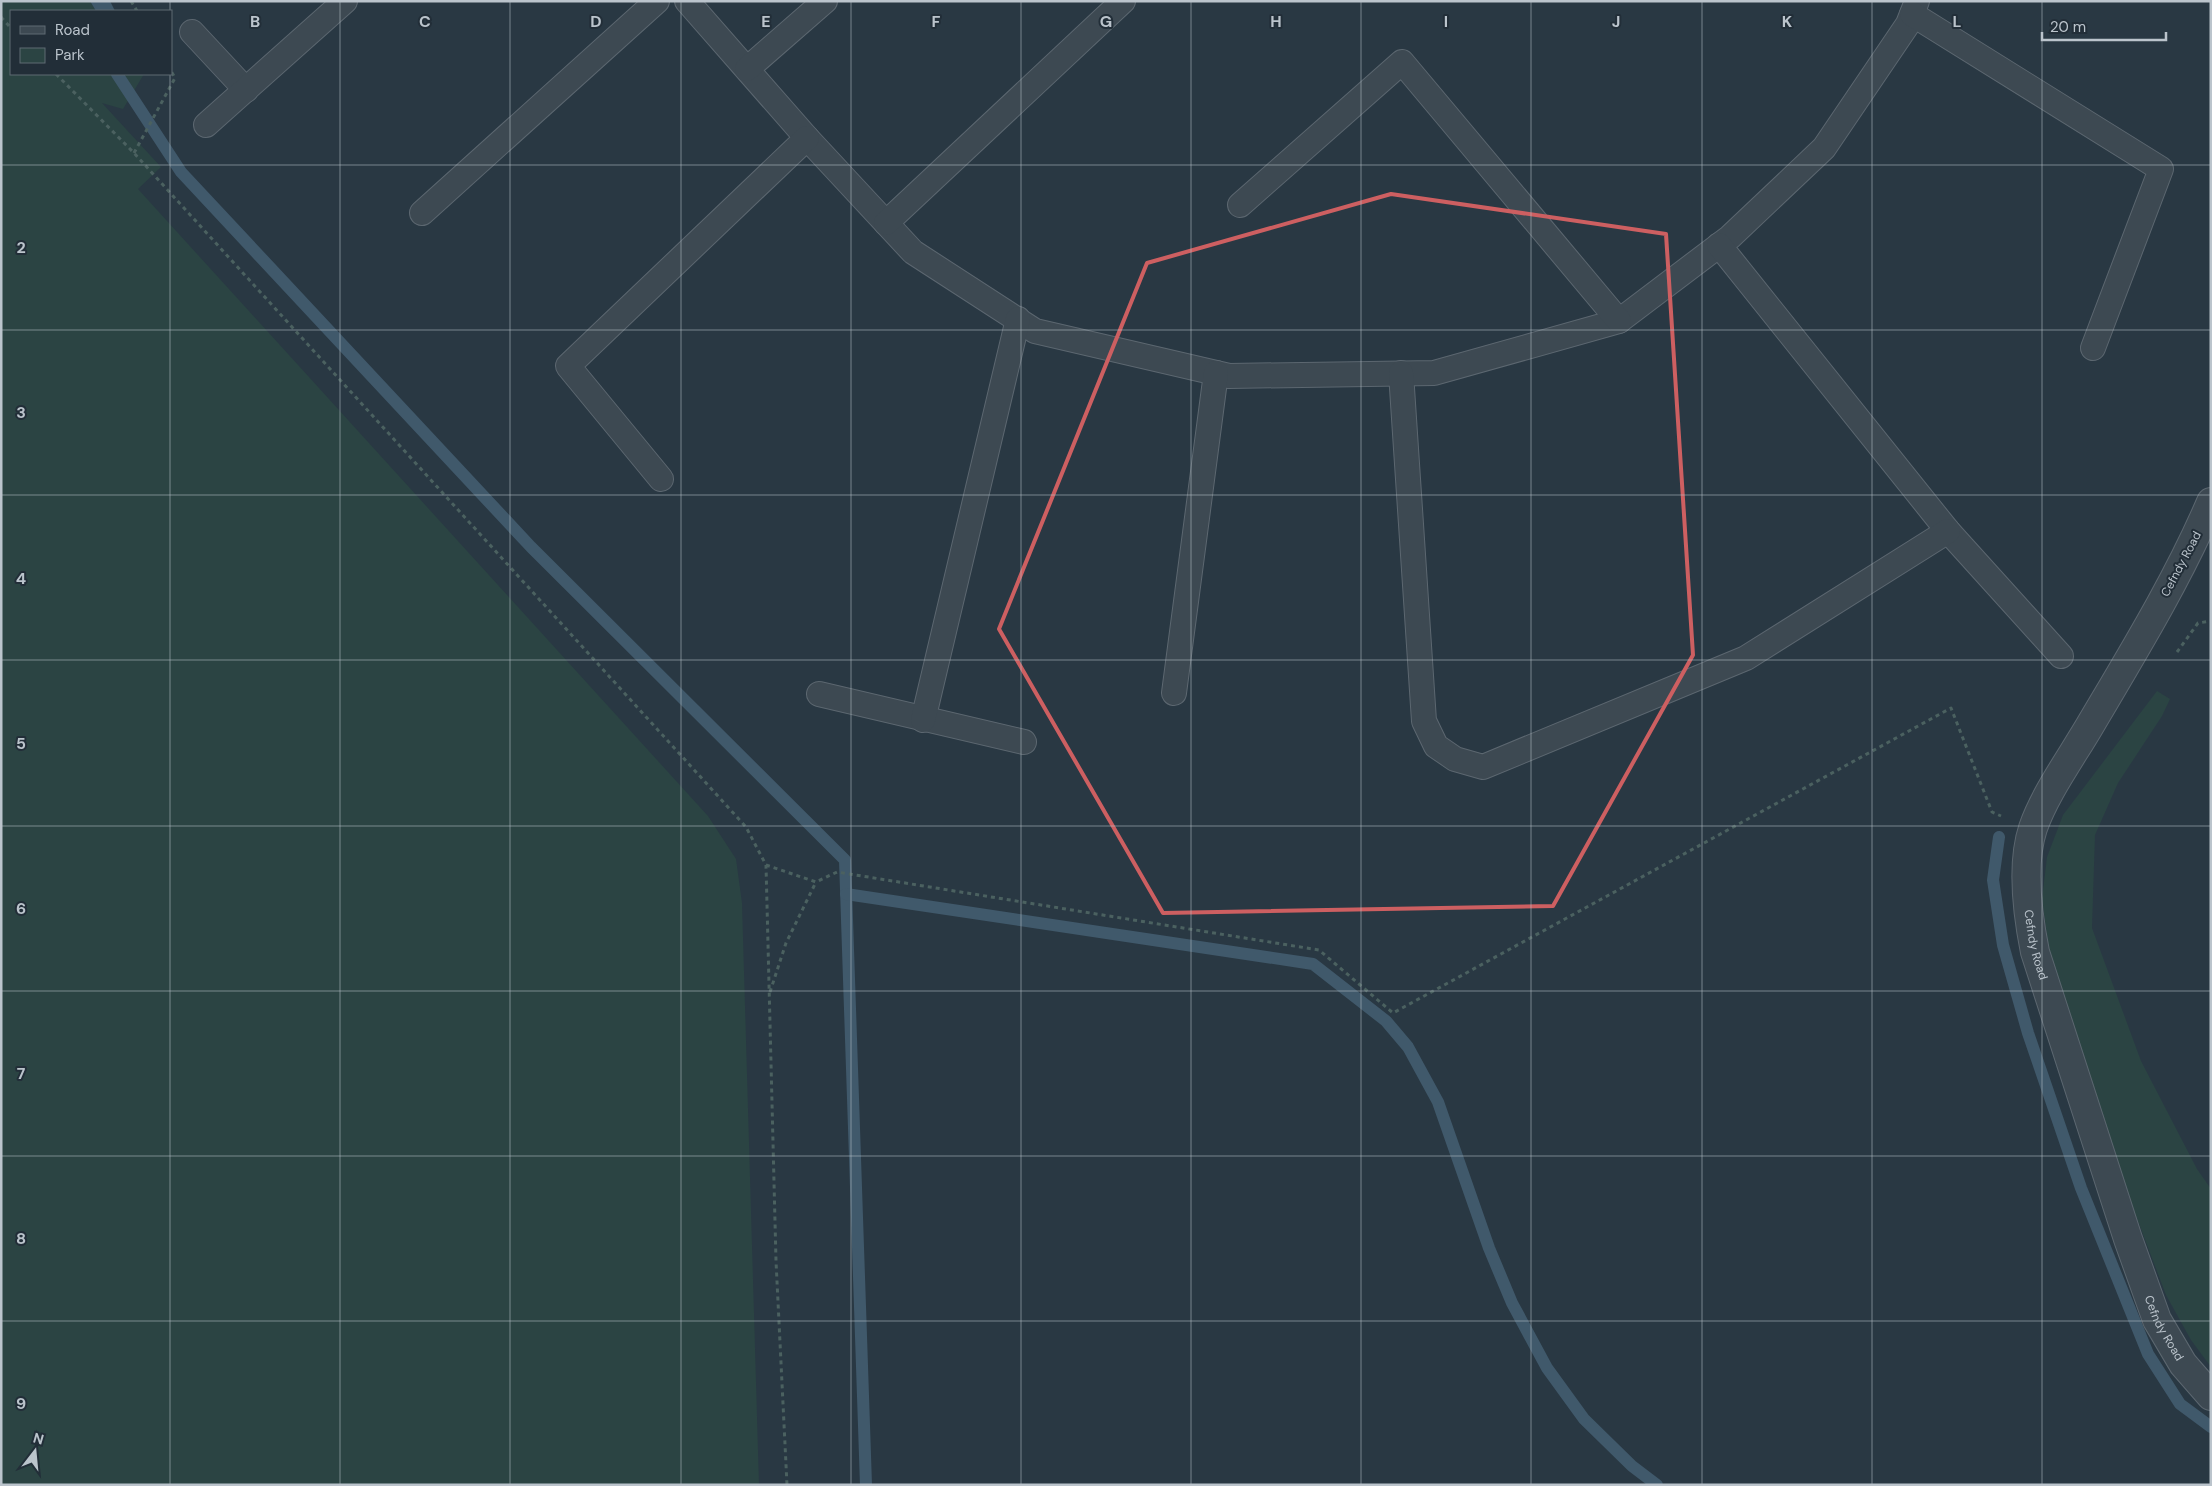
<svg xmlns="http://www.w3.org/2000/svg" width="2212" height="1486" viewBox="0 0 2212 1486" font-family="'DM Sans',sans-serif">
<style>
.green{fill:#2b4443}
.water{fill:#40596b}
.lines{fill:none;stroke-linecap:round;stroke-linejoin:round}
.stream{stroke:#40596b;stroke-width:12}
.lane-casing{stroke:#5c6770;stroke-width:26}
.street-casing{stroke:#5c6770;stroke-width:30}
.path{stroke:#4b6160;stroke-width:3;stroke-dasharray:4 4;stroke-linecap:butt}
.lane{stroke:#3d4952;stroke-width:24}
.street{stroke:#3d4952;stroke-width:28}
.marked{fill:none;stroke:#cd5f61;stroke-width:4;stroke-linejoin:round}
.grid{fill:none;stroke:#bbc4cc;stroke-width:1;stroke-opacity:0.55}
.labels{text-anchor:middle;stroke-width:4;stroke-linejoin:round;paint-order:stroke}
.street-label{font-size:12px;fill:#bbc4cc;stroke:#222e38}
.grid-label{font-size:16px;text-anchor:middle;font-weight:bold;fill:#bbc4cc;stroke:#222e38;stroke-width:4;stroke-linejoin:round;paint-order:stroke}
</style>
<rect width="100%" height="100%" fill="#293843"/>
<!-- green -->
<g class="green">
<path d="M1,1H90L96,11H11V74H144L123,109L102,103L161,167L138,189L708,816L736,859L742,903L759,1485H1Z"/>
<path d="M2157,691L2170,699L2162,716L2118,783L2095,835L2092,928L2141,1061L2197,1169L2211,1189V1367L2191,1340L2166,1295L2136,1216L2052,972L2042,899L2047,857L2063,815Z"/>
</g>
<!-- water -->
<path class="water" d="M90,1H110L115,11H96Z"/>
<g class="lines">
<!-- stream -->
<g class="stream">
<path d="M117,74L181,172L531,547L845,860L866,1485"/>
<path d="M1999,837L1993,880L2003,945L2028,1033L2081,1188L2148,1354L2180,1404L2211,1427"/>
<path d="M846,894L1313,964L1386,1021L1408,1047L1438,1102L1489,1248L1512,1303L1547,1368L1584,1419L1632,1466L1657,1485"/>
</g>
<!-- lane casing -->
<g class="lane-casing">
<g id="lane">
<path d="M687,1L807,138L913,252L1035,331L1229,376L1434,373L1619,321L1730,237L1824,148L1908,24L1917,1"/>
<path d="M1912,14L2161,169L2093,348"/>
<path d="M192,32L246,90"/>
<path d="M747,69L825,1"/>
<path d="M206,125L345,1"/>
<path d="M1240,205L1402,62L1619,321"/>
<path d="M422,213L657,1"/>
<path d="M886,223L1123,1"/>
<path d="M1719,245L1948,531L2061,656"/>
<path d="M1401,373L1424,721L1436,746L1455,759L1483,767L1746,658L1948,531"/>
<path d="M661,479L568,366L807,138"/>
<path d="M1174,693L1216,373"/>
<path d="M819,694L1024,742"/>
<path d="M923,720L1018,319"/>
</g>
</g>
<!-- street casing -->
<g class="street-casing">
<g id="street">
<path id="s1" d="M2211,502C2178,579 2134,651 2092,722C2073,755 2045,793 2033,828C2021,864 2028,917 2035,952L2128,1239L2157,1320L2183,1364L2211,1396"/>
</g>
</g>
<!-- path -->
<g class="path">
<path d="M131,1L137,11"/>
<path d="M1,17L11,28"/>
<path d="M56,74L134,153L746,827L766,865L776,1261L787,1485"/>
<path d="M134,153L175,78L171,71"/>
<path d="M2177,652L2198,623L2211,621"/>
<path d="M766,865L816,882L837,872L1319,950L1393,1013L1951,708L1992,812L2001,816"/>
<path d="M770,992L786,943L816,882"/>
</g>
<!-- lane -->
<use href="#lane" class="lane"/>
<!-- street -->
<use href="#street" class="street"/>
</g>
<!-- marked area -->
<path class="marked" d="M1391,194L1666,234L1693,655L1553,906L1163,913L999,629L1147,263Z"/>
<!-- grid -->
<path class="grid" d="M170,1V11M340,1V1485M510,1V1485M681,1V1485M851,1V1485M1021,1V1485M1191,1V1485M1361,1V1485M1531,1V1485M1702,1V1485M1872,1V1485M2042,1V1485M170,74V1485M1,165H2211M1,330H2211M1,495H2211M1,660H2211M1,826H2211M1,991H2211M1,1156H2211M1,1321H2211"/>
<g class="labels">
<!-- street labels -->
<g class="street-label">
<text transform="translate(2181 564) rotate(-62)" y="4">Cefndy Road</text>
<text dy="4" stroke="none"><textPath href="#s1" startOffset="490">Cefndy Road</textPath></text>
<text dy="4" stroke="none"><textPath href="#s1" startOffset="895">Cefndy Road</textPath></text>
</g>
</g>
<g class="grid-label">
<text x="255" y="27">B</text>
<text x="425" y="27">C</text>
<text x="596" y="27">D</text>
<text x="766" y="27">E</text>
<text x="936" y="27">F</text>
<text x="1106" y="27">G</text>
<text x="1276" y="27">H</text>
<text x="1446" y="27">I</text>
<text x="1616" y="27">J</text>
<text x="1787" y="27">K</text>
<text x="1957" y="27">L</text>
<text x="21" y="253">2</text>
<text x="21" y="418">3</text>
<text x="21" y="584">4</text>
<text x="21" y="749">5</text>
<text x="21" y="914">6</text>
<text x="21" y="1079">7</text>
<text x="21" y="1244">8</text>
<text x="21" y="1409">9</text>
</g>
<!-- border -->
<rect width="2212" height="1486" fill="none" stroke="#bbc4cc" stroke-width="5"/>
<!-- legend -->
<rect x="10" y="10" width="162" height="65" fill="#222e38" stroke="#5f6a73"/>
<rect x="20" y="26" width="25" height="8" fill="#3d4952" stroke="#5f6a73"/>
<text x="55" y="35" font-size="15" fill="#bbc4cc">Road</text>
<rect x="20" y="48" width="25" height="15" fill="#2b4443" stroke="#5f6a73"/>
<text x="55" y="60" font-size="15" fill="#bbc4cc">Park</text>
<!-- north arrow -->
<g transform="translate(35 1451) rotate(16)" stroke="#222e38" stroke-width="4" paint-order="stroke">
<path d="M0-4L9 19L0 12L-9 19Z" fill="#bbc4cc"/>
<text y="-8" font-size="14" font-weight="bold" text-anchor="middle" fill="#bbc4cc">N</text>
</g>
<!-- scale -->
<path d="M2042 32v8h124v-8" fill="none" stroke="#bbc4cc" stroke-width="2.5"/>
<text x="2050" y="32" font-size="15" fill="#bbc4cc" stroke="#222e38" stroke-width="4" paint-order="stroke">20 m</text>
</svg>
